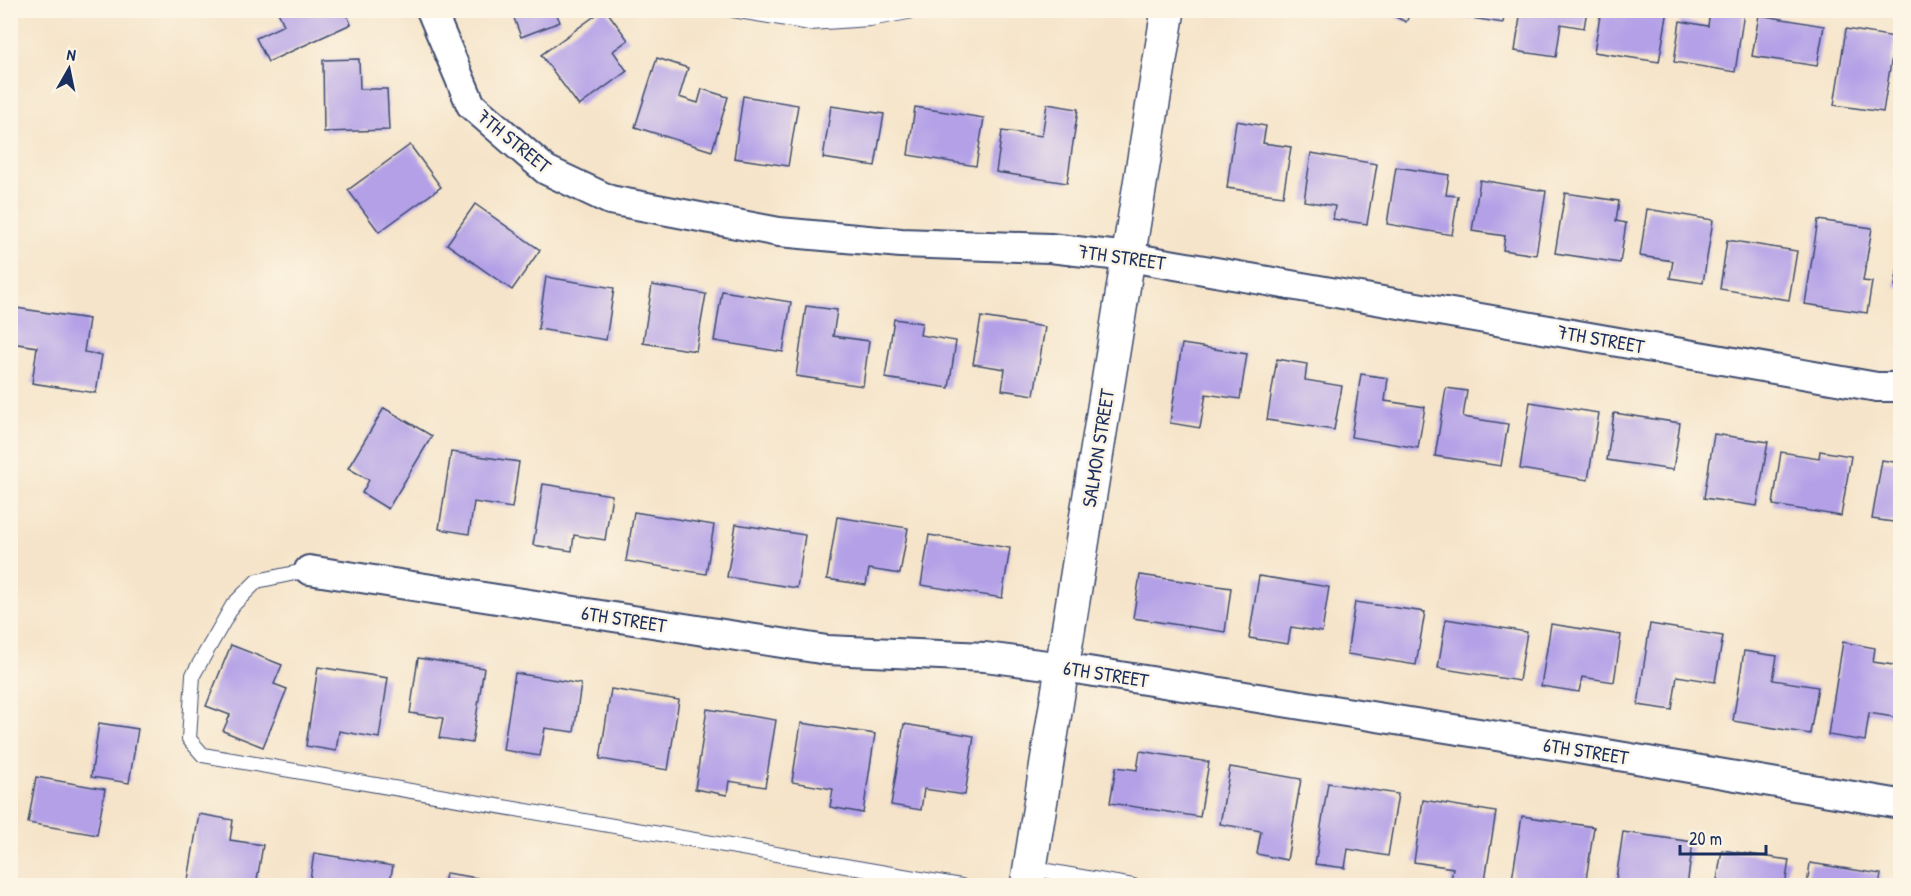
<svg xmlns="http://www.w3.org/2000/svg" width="1911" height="896" viewBox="0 0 1911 896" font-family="'Patrick Hand',sans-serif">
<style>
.building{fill:#b3a0e7}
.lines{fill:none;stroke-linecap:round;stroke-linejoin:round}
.service-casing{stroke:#3c4a6e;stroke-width:16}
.minor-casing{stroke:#3c4a6e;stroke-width:32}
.tertiary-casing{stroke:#3c4a6e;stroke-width:36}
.service{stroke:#fff;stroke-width:14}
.minor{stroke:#fff;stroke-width:28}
.tertiary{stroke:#fff;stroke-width:33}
.labels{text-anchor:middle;stroke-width:5;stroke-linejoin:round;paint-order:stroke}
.street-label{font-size:20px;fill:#1b2f5e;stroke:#fcf5e5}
</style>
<rect width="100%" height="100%" fill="#fcf5e5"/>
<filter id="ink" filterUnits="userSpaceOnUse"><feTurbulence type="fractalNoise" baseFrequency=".0167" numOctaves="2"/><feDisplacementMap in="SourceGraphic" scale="12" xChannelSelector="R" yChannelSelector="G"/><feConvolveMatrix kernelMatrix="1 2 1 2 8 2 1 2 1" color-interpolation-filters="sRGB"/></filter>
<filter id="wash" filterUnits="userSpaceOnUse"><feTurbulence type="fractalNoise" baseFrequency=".008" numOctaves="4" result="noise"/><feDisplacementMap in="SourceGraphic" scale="24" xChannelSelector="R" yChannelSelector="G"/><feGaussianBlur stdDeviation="1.35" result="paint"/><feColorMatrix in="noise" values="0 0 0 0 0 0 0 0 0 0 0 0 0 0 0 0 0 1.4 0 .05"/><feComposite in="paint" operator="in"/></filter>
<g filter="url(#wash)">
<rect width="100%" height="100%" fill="#f5e4c9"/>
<g id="blocks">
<!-- building -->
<g class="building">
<path d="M277,10H345L351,24L268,62L256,38L284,25Z"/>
<path d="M511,10H555L560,22L521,37Z"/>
<path d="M603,10H606L628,40L613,51L627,71L579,106L541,55Z"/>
<path d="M1381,10H1412L1406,22Z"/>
<path d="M1440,10H1505L1503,23L1440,13Z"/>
<path d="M1521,10H1587L1584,28L1561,24L1556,57L1515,51Z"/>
<path d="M1601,10H1668L1659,62L1594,52Z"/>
<path d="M1710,10L1744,12L1735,72L1674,62L1680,21L1708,26Z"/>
<path d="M1759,15L1824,26L1817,66L1752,56Z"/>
<path d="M1846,29L1895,37L1883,112L1834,105Z"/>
<path d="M657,58L688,68L679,97L698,103L702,89L728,97L712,151L635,127Z"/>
<path d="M359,59L360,89H387L389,130L324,132L323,60Z"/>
<path d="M743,96L798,105L788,166L734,158Z"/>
<path d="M1047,104L1078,109L1067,183L996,172L1002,131L1042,136Z"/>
<path d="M831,106L884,114L875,166L823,158Z"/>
<path d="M915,107L984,118L976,166L908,155Z"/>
<path d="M1236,121L1266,126L1263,143L1291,147L1283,196L1227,188Z"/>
<path d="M410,145L441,187L379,232L348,190Z"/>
<path d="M1311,153L1377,164L1367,224L1333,219L1335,206L1304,201Z"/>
<path d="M1396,167L1449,175L1446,195L1458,196L1452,235L1387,224Z"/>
<path d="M1480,180L1546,191L1536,255L1503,250L1505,236L1472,231Z"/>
<path d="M1565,193L1619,201L1616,221L1626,223L1620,263L1555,253Z"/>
<path d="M475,204L540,250L512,290L447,244Z"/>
<path d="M1647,209L1713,220L1703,283L1670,278L1673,261L1640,256Z"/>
<path d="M1818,220L1872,228L1863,281L1872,282L1867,313L1805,304Z"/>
<path d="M1727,240L1797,251L1789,300L1720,289Z"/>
<path d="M1899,260H1900V287L1895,286Z"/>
<path d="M546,277L614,288L606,340L538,329Z"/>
<path d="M652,285L706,294L696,351L643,343Z"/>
<path d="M722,291L791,302L783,352L714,341Z"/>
<path d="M806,306L837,310L833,336L869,341L863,386L796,376Z"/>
<path d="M16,308L89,319L84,352L102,355L96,393L32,383L37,347L11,343Z"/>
<path d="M981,317L1045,327L1034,395L1002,390L1005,369L973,364Z"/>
<path d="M894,319L922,323L920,335L956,341L949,388L885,378Z"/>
<path d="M1182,344L1247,354L1240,399L1206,394L1200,428L1170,423Z"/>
<path d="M1277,359L1307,364L1305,380L1342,386L1334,430L1267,420Z"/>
<path d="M1361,374L1388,378L1385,401L1425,407L1418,448L1351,437Z"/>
<path d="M1446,388L1467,391L1463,417L1508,424L1501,466L1435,456Z"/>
<path d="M1530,402L1599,413L1588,480L1520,469Z"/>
<path d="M384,408L432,436L388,509L362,493L369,480L348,468Z"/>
<path d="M1614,413L1680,423L1673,470L1607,460Z"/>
<path d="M1714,434L1768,442L1757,506L1704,498Z"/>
<path d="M1820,451L1851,456L1841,516L1773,505L1781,452L1819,458Z"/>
<path d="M451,452L519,462L512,508L474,502L469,534L439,529Z"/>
<path d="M1882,460L1900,463V523L1872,519Z"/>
<path d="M543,484L612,495L605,540L574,535L572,551L533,545Z"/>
<path d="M634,512L714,525L706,574L626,561Z"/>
<path d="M837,517L908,528L900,574L869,569L866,585L827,579Z"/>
<path d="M736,524L805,535L797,588L727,577Z"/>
<path d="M929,535L1010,548L1002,598L921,585Z"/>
<path d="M1140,575L1231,588L1225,632L1133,618Z"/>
<path d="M1259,576L1329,587L1322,632L1291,627L1288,644L1249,638Z"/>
<path d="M1355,602L1425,612L1416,665L1347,654Z"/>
<path d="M1446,619L1527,632L1519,681L1438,668Z"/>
<path d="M1551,624L1621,635L1614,682L1582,677L1579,692L1541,686Z"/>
<path d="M1650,624L1723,636L1715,682L1677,676L1672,710L1638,705Z"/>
<path d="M1843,642L1875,648L1873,662L1900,666V718L1869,713L1865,741L1828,735Z"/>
<path d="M231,645L282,665L274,684L287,689L263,747L223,731L230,715L206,706Z"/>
<path d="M1744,651L1777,656L1773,680L1818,687L1810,734L1733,721Z"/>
<path d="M418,658L484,668L472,743L439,738L443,718L410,713Z"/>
<path d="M318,667L388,678L379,738L339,731L336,751L306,746Z"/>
<path d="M515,673L581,684L574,732L545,728L540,756L503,750Z"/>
<path d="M611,689L679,700L668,770L600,759Z"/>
<path d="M707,709L776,720L765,787L729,781L727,795L695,789Z"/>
<path d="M99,723L138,729L129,783L91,777Z"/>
<path d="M801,723L875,734L863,813L830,807L833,789L792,782Z"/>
<path d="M904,724L974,736L965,795L924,789L921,810L891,805Z"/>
<path d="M1140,751L1209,762L1200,817L1110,803L1116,767L1137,770Z"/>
<path d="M1230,767L1301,779L1287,860L1257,854L1261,831L1220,824Z"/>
<path d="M36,777L105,789L97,835L28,823Z"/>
<path d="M1328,783L1398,794L1388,856L1348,849L1345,868L1315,864Z"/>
<path d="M1423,800L1496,812L1484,886H1450L1453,868L1414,862Z"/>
<path d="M199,814L233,820L230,840L263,845L256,886H187Z"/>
<path d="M1522,816L1594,827L1585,886H1563L1543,882L1542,886H1511Z"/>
<path d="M1623,832L1693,842L1687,886H1615Z"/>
<path d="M1722,850L1789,860L1785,886H1716Z"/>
<path d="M314,853L393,866L389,886H309Z"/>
<path d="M1810,863L1881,874L1879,886H1807Z"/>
<path d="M446,873L477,878L476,886H444Z"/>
</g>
</g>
</g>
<g filter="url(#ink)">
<use href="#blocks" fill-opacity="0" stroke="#3c4a6e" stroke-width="1.5"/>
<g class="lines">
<!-- service casing -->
<g class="service-casing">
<g id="service">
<path d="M733,10L810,23L870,19L919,10"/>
<path d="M309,570L257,581L233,605L193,675L189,739L203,755L961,886"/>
<path d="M1030,868L1133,886"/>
</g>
</g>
<!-- minor casing -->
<g class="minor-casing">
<g id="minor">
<path d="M431,10L471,105L546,170L610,200L779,232L901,243L1050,248L1129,257L1877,387H1900"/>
<path d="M309,570L827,650L985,657L1063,667L1572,748L1900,804"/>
</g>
</g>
<!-- tertiary casing -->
<g class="tertiary-casing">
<path id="tertiary" d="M1027,886L1168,10"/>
</g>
<!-- service -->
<use href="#service" class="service"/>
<!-- minor -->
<use href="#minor" class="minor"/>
<!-- tertiary -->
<use href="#tertiary" class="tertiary"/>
</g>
</g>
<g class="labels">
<!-- street labels -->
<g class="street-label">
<text transform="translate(514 141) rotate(39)" y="7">7TH STREET</text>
<text transform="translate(1122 257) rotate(8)" y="7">7TH STREET</text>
<text transform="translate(1601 339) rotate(10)" y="7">7TH STREET</text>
<text transform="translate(1098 448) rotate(-81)" y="7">SALMON STREET</text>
<text transform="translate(624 619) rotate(9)" y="7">6TH STREET</text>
<text transform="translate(1106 674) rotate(9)" y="7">6TH STREET</text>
<text transform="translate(1586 751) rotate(9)" y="7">6TH STREET</text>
</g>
</g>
<!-- margin -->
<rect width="1911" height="896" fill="none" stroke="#fcf5e5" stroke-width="36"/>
<!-- north arrow -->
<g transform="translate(69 69) rotate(9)" stroke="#fcf5e5" stroke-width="4.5" paint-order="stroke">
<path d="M0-4.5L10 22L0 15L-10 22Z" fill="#1b2f5e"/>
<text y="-9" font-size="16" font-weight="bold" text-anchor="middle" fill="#1b2f5e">N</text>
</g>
<!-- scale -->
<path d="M1680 845v9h86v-9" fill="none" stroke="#1b2f5e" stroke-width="3"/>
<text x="1689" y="845" font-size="18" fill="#1b2f5e" stroke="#fcf5e5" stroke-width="4.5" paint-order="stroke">20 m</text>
</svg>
